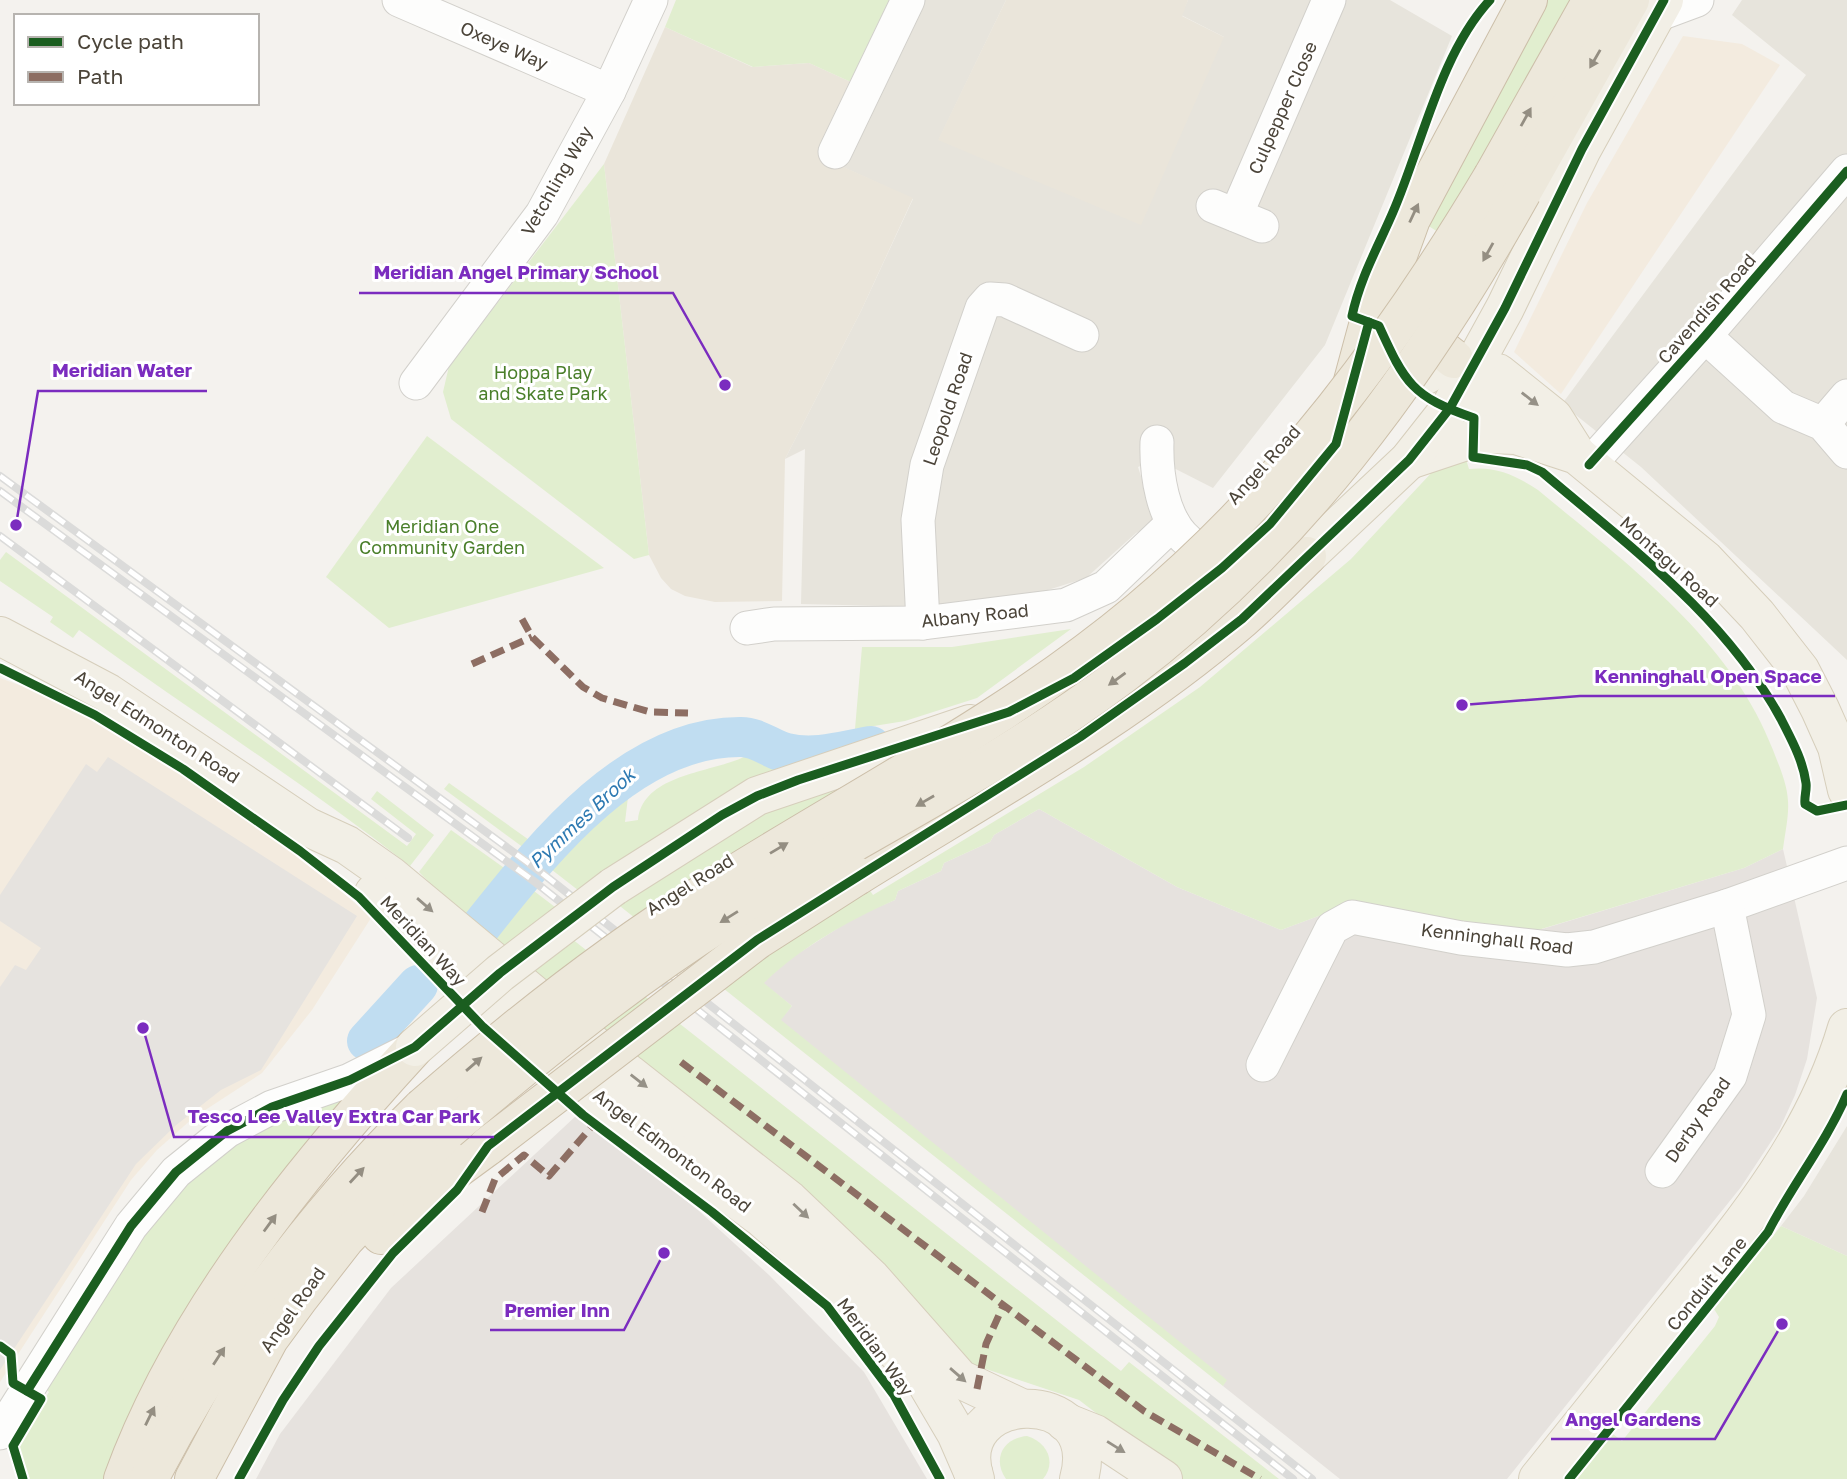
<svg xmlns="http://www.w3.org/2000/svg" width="1847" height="1479" viewBox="0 0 1847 1479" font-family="'Golos Text',sans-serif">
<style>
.residential{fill:#e7e4dc}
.commercial{fill:#f3ebdf}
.industrial{fill:#e6e2de}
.education{fill:#eae5da}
.green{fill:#e1eecf}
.parking{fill:#e6e3df}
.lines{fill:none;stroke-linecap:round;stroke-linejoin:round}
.river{stroke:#c0ddf1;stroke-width:40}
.minor-casing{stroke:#d2d0cb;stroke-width:35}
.major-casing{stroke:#d6cebb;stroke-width:40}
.highway-casing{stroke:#ccbfa9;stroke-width:40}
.minor{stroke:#fdfdfc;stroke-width:33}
.major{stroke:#f2efe6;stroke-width:38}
.highway{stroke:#ede8db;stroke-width:38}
.rail-casing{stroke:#dbdbda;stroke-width:8}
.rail{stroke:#fff;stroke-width:5;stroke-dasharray:16;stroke-linecap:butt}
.major-bridge-casing{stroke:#d6cebb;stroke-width:40;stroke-linecap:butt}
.highway-bridge-casing{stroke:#ccbfa9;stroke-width:40;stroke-linecap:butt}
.major-bridge{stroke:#f2efe6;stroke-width:38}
.highway-bridge{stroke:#ede8db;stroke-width:38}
.quiet{stroke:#8d6e63;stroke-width:7;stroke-dasharray:14 7;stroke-linecap:butt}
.cycleway-casing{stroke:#fff;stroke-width:13}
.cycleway{stroke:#1b5e20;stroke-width:9}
.oneway{fill:#948e82}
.oneway2{fill:#969187}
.labels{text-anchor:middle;stroke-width:6;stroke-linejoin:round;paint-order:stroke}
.street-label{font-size:18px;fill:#4b4439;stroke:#fff}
.park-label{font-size:18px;fill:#4a7f2a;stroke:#fff}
.water-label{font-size:19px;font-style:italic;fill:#2e7ab2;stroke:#fff}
.leader{fill:none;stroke:#7b2cbf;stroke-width:2.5}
.callout-dot{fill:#7b2cbf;stroke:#fff;stroke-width:2.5}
.callout-label{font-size:19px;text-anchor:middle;font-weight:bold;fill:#7b2cbf;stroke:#fff;stroke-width:6;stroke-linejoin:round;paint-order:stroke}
</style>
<rect width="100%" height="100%" fill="#f4f2ee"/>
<!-- residential -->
<g class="residential">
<path d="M925,0H1006L939,139L1224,37L1181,15L1188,0H1390L1452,36L1325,345L1213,488L1156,459L1138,467L1156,523L1136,533L1086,578L1016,600L925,607L801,604L805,449L785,459L861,311L913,199L843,167Z"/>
<path d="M1742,0H1847V660L1641,467L1562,404L1806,75L1732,15Z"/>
<path d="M1847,1126V1256L1781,1226L1804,1196Z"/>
</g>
<!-- commercial -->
<g class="commercial">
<path d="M1683,36L1742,44L1780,65L1561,394L1514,352L1587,203Z"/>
<path d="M0,678L57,699L227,803L338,888L371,918L312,1010L262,1073L193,1118L157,1150L131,1180L0,1382Z"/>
</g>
<!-- industrial -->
<g class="industrial">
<path d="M1039,809L1177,887L1281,930L1332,911L1385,913L1539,930L1744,868L1783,849L1817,998L1807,1059L1795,1095L1780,1128L1741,1187L1507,1479H1340L1223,1386L1226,1380L780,1020L792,1006L763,983L785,962L857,916L895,900L898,891L941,871L944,863L990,842L994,835Z"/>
<path d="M578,1114L699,1211L769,1275L864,1372L927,1479H256L280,1434L391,1288Z"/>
</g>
<!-- education -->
<g class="education">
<path d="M1006,0H1188L1182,16L1224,37L1141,225L938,140Z"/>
<path d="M665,27L752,67L809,63L853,83L819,156L913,198L861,311L785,459L782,601L715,602L685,596L671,589L661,578L649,555L604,164Z"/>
</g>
<!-- green -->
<g class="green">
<path d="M676,0H891L853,83L809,63L753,67L665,27Z"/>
<path d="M1541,0H1573L1438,232L1424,223Z"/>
<path d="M604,164L649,555L634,559L451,419L443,392L449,366Z"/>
<path d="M427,436L604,568L389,628L326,577Z"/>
<path d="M1465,456L1469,469C1496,466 1515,475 1538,490C1627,564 1730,638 1773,750C1779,766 1787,783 1788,801C1789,816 1785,833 1783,849L1744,868L1538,930L1385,913L1332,911L1281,930L1177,887L1039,809L994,835L990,842L944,863L941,871L898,891L895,900C848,921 801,947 764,983L792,1006L781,1020L1227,1380L1223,1386L601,891L592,901L547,866L637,784L628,797L625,822L638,820C643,772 717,773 750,754L805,774L851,776V863L873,895L1084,767L1200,687L1351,559L1434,470Z"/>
<path d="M6,552L407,846L416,834L371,799L377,791L434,835L410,866C303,782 189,710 79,630L73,638L50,622L53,617L0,581V560Z"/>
<path d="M1071,629L977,698L905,721L855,729L862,647H952Z"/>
<path d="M449,783L532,842L524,848L444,789Z"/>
<path d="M451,830L507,870L468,922L419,872Z"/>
<path d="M530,888L576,923L567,935L1121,1371L1129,1362L1279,1479H1183L1079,1400L971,1364L488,944Z"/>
<path d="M342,1096L346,1102L106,1479H30L17,1443L49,1392L44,1388C92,1311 152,1193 230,1145C265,1123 303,1110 342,1096Z"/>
<path d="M1781,1226L1847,1256V1479H1577L1613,1434L1622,1441L1715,1326L1719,1317L1714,1309Z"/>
<path d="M1027,1436C1047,1442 1057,1462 1043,1479H1006C992,1459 1003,1438 1027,1436Z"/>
</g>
<!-- parking -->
<path class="parking" d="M108,757L357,916L261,1070L221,1090L175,1126L136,1164L0,1370V987L15,965L26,970L41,948L0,921V895L86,764L97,772Z"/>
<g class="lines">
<!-- river -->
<g class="river">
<path d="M478,930C541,851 629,736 741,737C758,737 770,749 786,753C814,760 843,751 871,746"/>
<path d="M367,1041L418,985"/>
</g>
<!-- minor casing -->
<g class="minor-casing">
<g id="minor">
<path d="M399,0L609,91"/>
<path d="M1654,16L1697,0"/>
<path d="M835,152L908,0"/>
<path d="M1213,206L1262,226"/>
<path d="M1236,215L1329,0"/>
<path d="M1705,336L1783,407L1823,424L1847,452"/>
<path d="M416,383L542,214L609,91L651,0"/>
<path d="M1823,424L1847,396"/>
<path d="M1157,442C1156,473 1162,520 1188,541"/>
<path d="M1589,465L1705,336L1847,171"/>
<path d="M923,623L918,520L927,465L982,308L990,299L1005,300L1082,335"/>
<path d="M747,628L774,624L923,623L1066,605L1106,587L1173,523"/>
<path d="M1263,1065L1332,928L1352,917L1461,938L1567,950L1594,947L1727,906L1847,863"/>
<path d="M1662,1171L1730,1076L1749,1015L1727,906"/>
<path d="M0,1433L131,1226L176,1172L227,1131L272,1107L350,1080L408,1051"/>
</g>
</g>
<!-- major casing -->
<g class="major-casing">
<g id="major">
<path d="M1471,369L1483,398L1534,441"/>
<path d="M1424,376L1454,359L1471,369L1498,373L1553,417L1577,455"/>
<path d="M1409,460L1487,434L1516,435L1577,455L1705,560L1757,615L1800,670L1820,709L1837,747L1847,790"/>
<path d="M1307,556L1409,460L1450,408L1505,308L1582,149L1664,0"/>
<path d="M0,636L108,693L308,827L347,845L391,876L629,1074L789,1200L871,1278L960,1379L1019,1407"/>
<path d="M1130,638L1232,559"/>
<path d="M613,887L757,796L970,724"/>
<path d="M374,893L455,973L601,1099L762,1218L795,1247L926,1382L956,1433L973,1472"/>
<path d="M1065,1422L1095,1434L1163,1479"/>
<path d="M975,1479C945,1389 1106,1382 1079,1479"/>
<path d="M1538,1479C1584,1422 1630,1365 1675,1308C1745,1222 1815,1137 1847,1028"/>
</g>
</g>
<!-- highway casing -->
<g class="highway-casing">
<g id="highway">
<path d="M1493,176L1592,0"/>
<path d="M1522,192L1630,0"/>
<path d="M1407,317L1420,332L1454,359"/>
<path d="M1336,444L1369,322L1390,277L1411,219L1528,0"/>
<path d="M857,876C987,795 1126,719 1242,619C1265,599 1286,577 1307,556"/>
<path d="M381,1235L417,1198L488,1146"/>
<path d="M123,1479C181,1319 301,1171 415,1047"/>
<path d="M149,1479C220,1341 311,1217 422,1108"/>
<path d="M194,1479L269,1339L299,1298L345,1239L448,1130"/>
</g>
</g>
<!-- minor -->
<use href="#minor" class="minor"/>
<!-- major -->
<use href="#major" class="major"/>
<!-- highway -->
<use href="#highway" class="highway"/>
<!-- rail casing -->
<g class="rail-casing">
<g id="rail">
<path d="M0,476L542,873L1312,1479"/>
<path d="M0,491L535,882L1293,1479"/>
<path d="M0,536L408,838"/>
</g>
</g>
<!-- rail -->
<use href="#rail" class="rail"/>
<!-- major-bridge casing -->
<g class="major-bridge-casing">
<path id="major-bridge" d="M415,1047L500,973L613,887"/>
</g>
<!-- highway-bridge casing -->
<g class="highway-bridge-casing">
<g id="highway-bridge">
<path d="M422,1108C511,1030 603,957 703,894C849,801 1005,723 1139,611C1284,490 1397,337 1493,176"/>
<path d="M448,1130C537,1055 627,981 725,919C856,836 998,769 1122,675C1295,545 1417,380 1522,192"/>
<path d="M488,1146L757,940L857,876"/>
</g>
</g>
<!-- major-bridge -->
<use href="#major-bridge" class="major-bridge"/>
<!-- highway-bridge -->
<use href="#highway-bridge" class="highway-bridge"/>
<!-- quiet -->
<g class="quiet">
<path d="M522,619L532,637L583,687L602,698L650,712L688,713"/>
<path d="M472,664L532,637"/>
<path d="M681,1062L1144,1411L1260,1479"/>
<path d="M482,1212L495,1179L524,1155L549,1176L594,1124"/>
<path d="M977,1389L986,1344L1003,1306"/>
</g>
<!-- cycleway casing -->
<g class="cycleway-casing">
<g id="cycleway">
<path d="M1490,0C1440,54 1422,145 1393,212C1378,247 1360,278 1352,316L1379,326C1405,383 1412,397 1474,418L1473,457L1527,465L1542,472C1630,547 1725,616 1781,719C1791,739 1803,760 1806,783C1807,790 1804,797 1805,804L1817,811L1847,805"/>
<path d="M1589,465L1705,336L1847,171"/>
<path d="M0,668L95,715L183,769L300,851L359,897L483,1027L583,1115L712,1212L827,1306L894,1395L940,1479"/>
<path d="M0,1346L11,1354L13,1383L41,1399L13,1446L23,1479"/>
<path d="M27,1391L131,1226L176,1172L227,1131L272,1107L350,1080L415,1047L500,973L613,887L722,815L757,796L798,780L1009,712L1074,678L1157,619L1222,568L1270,524L1336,444L1369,322"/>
<path d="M239,1479L283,1400L319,1346L393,1253L457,1190L488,1146L757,940L1080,737L1185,663L1242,619L1409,460L1450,408L1505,308L1582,149L1664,0"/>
<path d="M1569,1479L1768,1232C1792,1185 1826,1143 1847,1094"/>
</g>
</g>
<!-- cycleway -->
<use href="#cycleway" class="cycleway"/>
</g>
<!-- one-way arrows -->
<defs><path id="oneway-solid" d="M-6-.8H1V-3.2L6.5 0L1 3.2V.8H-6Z" transform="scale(1.75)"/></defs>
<g class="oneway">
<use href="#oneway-solid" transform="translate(1595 59) rotate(120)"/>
<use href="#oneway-solid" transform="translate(1526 117) rotate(-61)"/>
<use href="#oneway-solid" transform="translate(1414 213) rotate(-65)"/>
<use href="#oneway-solid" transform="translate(1488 252) rotate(119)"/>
<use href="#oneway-solid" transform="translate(1117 679) rotate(144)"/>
<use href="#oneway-solid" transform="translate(925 801) rotate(150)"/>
<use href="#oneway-solid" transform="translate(779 848) rotate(-31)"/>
<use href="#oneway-solid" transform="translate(729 917) rotate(148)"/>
<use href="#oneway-solid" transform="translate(474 1064) rotate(-41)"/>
<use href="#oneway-solid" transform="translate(357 1175) rotate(-47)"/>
<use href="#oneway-solid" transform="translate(270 1223) rotate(-54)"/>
<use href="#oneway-solid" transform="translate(219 1356) rotate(-57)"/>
<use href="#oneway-solid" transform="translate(150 1416) rotate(-64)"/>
</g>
<g class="oneway2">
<use href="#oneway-solid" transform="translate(1530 399) rotate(38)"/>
<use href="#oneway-solid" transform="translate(425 905) rotate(41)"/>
<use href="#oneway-solid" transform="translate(639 1081) rotate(38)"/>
<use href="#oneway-solid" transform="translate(801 1211) rotate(43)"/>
<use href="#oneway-solid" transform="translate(958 1375) rotate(41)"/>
<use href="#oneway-solid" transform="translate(1116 1447) rotate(32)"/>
</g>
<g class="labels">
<!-- street labels -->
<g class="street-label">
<text transform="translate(504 46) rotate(24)" y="6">Oxeye Way</text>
<text transform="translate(1283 108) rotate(-66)" y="6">Culpepper Close</text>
<text transform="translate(557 181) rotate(-60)" y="6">Vetchling Way</text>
<text transform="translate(1707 309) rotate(-49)" y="6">Cavendish Road</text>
<text transform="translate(948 409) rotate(-71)" y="6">Leopold Road</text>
<text transform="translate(1264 465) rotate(-48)" y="6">Angel Road</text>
<text transform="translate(1669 562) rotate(42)" y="6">Montagu Road</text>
<text transform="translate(975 616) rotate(-6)" y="6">Albany Road</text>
<text transform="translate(157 727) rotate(33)" y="6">Angel Edmonton Road</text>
<text transform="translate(690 885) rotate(-32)" y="6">Angel Road</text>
<text transform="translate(1497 939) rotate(7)" y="6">Kenninghall Road</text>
<text transform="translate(423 941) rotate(47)" y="6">Meridian Way</text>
<text transform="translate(1698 1120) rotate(-55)" y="6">Derby Road</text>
<text transform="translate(672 1151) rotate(37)" y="6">Angel Edmonton Road</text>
<text transform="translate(1707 1284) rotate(-51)" y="6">Conduit Lane</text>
<text transform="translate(293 1310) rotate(-55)" y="6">Angel Road</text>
<text transform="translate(875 1347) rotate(54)" y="6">Meridian Way</text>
</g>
<!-- park labels -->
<g class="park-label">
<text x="543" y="379">Hoppa Play<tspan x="543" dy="21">and Skate Park</tspan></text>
<text x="442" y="533">Meridian One<tspan x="442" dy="21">Community Garden</tspan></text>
</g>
<!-- water labels -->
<g class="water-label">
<text transform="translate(582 818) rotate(-43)" y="7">Pymmes Brook</text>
</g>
</g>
<!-- callouts -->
<path class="leader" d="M725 385L673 293H359M16 525L38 391H207M1462 705L1580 696H1835M143 1028L174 1137H494M664 1253L624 1330H490M1782 1324L1715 1439H1551"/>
<g class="callout-dot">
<circle cx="725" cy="385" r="7"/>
<circle cx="16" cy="525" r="7"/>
<circle cx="1462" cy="705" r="7"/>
<circle cx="143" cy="1028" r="7"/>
<circle cx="664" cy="1253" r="7"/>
<circle cx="1782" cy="1324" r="7"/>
</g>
<g class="callout-label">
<text x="516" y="279">Meridian Angel Primary School</text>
<text x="122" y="377">Meridian Water</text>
<text x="1708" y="683">Kenninghall Open Space</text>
<text x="334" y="1123">Tesco Lee Valley Extra Car Park</text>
<text x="557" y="1317">Premier Inn</text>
<text x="1633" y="1426">Angel Gardens</text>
</g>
<!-- legend -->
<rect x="14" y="14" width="245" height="91" fill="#ffffff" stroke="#b7b4b0" stroke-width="2"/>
<rect x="28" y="37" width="35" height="10" fill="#1b5e20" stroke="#b7b4b0" stroke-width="2"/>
<text x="77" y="49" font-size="21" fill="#4b4439">Cycle path</text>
<rect x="28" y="72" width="35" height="10" fill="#8d6e63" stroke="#b7b4b0" stroke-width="2"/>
<text x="77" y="84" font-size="21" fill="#4b4439">Path</text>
</svg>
